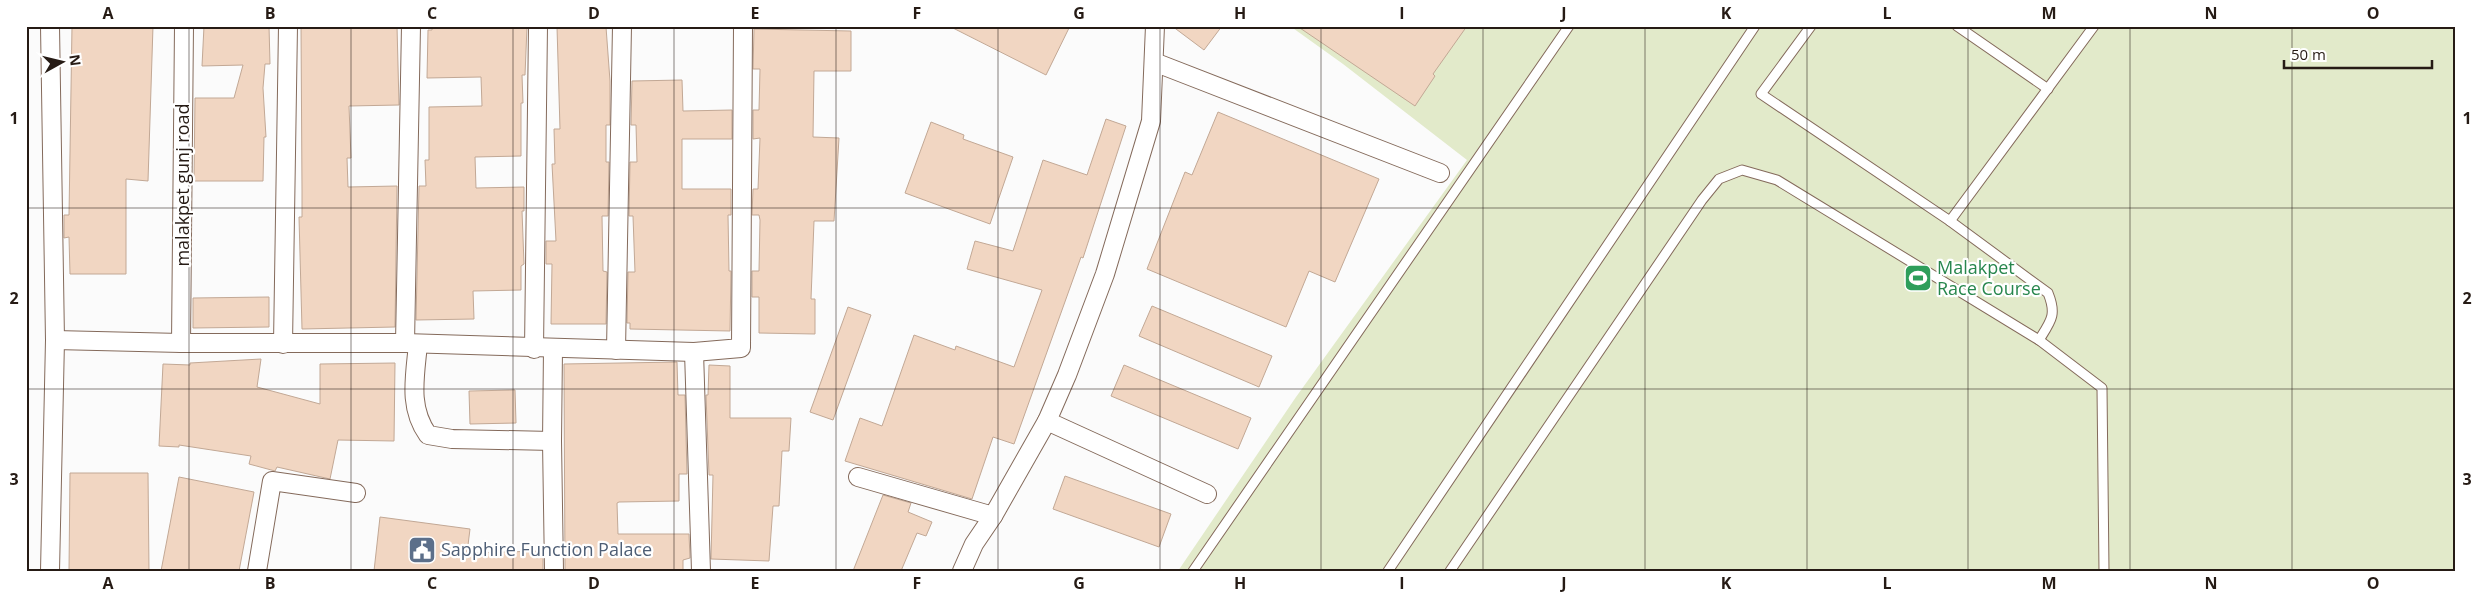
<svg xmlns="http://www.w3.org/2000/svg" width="2481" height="597" viewBox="0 0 2481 597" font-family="'Open Sans',sans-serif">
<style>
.green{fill:#e2eaca}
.building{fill:#f1d6c2;stroke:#c2a895}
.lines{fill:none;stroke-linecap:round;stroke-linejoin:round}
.service-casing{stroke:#846a5b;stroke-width:11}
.minor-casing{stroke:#846a5b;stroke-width:20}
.service{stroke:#fff;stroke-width:9}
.minor{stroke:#fff;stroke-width:18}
.grid{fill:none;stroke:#261b15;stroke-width:1;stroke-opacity:0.55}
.labels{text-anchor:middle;stroke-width:4.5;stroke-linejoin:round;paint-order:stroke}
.street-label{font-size:18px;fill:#261b15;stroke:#fff}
.leisure-label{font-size:18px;fill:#27864d;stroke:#fff;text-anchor:start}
.service-label{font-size:18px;fill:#4e5e75;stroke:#fff;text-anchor:start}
.neatline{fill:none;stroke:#261b15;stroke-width:2}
.grid-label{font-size:16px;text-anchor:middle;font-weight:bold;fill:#261b15}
</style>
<rect width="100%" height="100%" fill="#fbfbfb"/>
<!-- green -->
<path class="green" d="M1290,26H2455V571H1178L1296,397L1467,160L1343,64Z"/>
<!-- building -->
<g class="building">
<path d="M72,26H153L148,181L126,179V274H70L69,237L64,238V215H69Z"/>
<path d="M204,26H269L270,64H265L263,88L266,137H264L263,181H194L195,98H234L243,65L202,66Z"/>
<path d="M301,26H397L399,105L349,106L351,158H347L348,187L397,186L395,327L302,329L299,217H302V190Z"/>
<path d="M432,26L527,27L525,75H522L523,103H521V156L475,157L476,188L524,187V211H522L524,264L521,266V290L473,291L474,319L416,320L419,186H426L425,160H429V107L482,106L481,77L427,78L428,30H432Z"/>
<path d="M949,26H1070L1046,75Z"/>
<path d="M1172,26H1222L1204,50Z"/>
<path d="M1297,26H1467L1433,74L1435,76L1415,106Z"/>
<path d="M557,27H606L610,81V125H606V162H609L608,216H602L603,271L607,272L606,324H551L552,264H546V241H556L552,164H555L554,129H560Z"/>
<path d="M754,29L851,31V71H814L813,137L839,138L834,221H814L811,299H815V334L759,333V297H752V271H759L760,220L759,215H752L753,189H758L760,138L753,139V110H759L760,69H753Z"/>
<path d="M682,80L683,111L732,110V139H682V189H731V215H728L729,271H731L730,331L630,329V323H627L628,272H635L633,216H629L630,162H637L636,125H631L632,81Z"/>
<path d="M1218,112L1379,179L1335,282L1309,271L1286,327L1147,269L1185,172L1192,175Z"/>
<path d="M1106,119L1126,126L1083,258L1081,257L1014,444L993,437L972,499L845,461L860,418L882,426L914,335L955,350L956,346L1014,367L1042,290L967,269L975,241L1013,251L1043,160L1087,175Z"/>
<path d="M931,122L964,135L963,139L1013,157L990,224L905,193Z"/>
<path d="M269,297V327L193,328V298Z"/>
<path d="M1152,306L1272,356L1259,387L1139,336Z"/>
<path d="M848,307L871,315L833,420L810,412Z"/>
<path d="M261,359L257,387L320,404V364L395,363L394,441L338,440L330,479L277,467L275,471L249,464L251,456L179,445V447L159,446L163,364L190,365V363Z"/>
<path d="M677,362L678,395H685L687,474H679V501L619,502L617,503L618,534H689L690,558L683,560V571H565L564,364Z"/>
<path d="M709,365L730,366V418H791L789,451H782L779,506H773L769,561L711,559L713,475H709L706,395H708Z"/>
<path d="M1124,365L1251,418L1238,449L1111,396Z"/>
<path d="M515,390L516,423L470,424L469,391Z"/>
<path d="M70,473H148L149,571H69Z"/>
<path d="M1065,476L1171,514L1159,547L1053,509Z"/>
<path d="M179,477L254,492L239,571H161Z"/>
<path d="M883,495L911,503L908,512L932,522L926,536L917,533L901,571H853Z"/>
<path d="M380,517L470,529L467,553L543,551V571H374Z"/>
</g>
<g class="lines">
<!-- service casing -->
<g class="service-casing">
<g id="service">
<path d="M1811,26L1761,94L1950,221L2094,26"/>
<path d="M1957,26L2048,89"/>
<path d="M1950,221L2048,293C2057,315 2051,321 2039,340"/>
<path d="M1193,571L1569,26"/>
<path d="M1388,571L1755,26"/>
<path d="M1450,571L1702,200L1719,179L1742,170L1777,180L2039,340L2102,388L2104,571"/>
</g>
</g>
<!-- minor casing -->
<g class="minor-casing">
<g id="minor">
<path d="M50,26L55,340L50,571"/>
<path d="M1155,26L1151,121L1105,274L1067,375L1047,421L1207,494"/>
<path d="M1154,62L1440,173"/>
<path d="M55,340L181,343H405L694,352L741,348L743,26"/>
<path d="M181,343L184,26"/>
<path d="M405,343L411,26"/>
<path d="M283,344L288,26"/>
<path d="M418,344C415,377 408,407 428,435L452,439L552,441"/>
<path d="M534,349L538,26"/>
<path d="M553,349L552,441L554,571"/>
<path d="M616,350L622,26"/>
<path d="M694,352L701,571"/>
<path d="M858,477L993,516L1047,421"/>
<path d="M257,571L272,481L356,493"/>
<path d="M962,571L974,544L993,516"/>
</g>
</g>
<!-- service -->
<use href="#service" class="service"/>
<!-- minor -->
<use href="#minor" class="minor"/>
</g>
<!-- grid -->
<path class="grid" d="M189,26V571M351,26V571M513,26V571M674,26V571M836,26V571M998,26V571M1160,26V571M1321,26V571M1483,26V571M1645,26V571M1807,26V571M1968,26V571M2130,26V571M2292,26V571M26,208H2455M26,389H2455"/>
<!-- icons -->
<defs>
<g id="stadium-square" transform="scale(1.4375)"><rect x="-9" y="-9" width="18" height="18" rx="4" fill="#2e9e5b" stroke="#fff"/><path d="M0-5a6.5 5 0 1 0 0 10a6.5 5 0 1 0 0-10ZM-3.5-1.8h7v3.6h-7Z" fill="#fff"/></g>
<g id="civic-square" transform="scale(1.4375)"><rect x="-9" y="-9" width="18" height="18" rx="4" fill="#5c6f8a" stroke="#fff"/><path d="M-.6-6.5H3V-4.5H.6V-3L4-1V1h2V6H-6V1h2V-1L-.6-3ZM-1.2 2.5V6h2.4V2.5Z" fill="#fff"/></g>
</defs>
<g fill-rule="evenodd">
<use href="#stadium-square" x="1918" y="278"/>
<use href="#civic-square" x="422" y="550"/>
</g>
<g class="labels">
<!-- street labels -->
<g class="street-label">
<text transform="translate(183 185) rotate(-90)" y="6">malakpet gunj road</text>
</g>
<!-- leisure labels -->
<g class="leisure-label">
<text x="1937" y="274">Malakpet<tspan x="1937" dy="21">Race Course</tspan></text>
</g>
<!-- service labels -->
<g class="service-label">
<text x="441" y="556">Sapphire Function Palace</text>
</g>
</g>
<!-- border -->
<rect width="2481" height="597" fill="none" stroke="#ffffff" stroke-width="55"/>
<!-- north arrow -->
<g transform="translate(62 62) rotate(82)" stroke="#ffffff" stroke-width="4" paint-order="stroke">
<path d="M0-4L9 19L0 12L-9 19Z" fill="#261b15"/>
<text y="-8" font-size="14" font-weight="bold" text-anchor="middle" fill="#261b15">N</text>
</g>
<!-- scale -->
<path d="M2284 60v8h148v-8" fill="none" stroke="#261b15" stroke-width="2.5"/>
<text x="2291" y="60" font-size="15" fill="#261b15" stroke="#ffffff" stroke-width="4" paint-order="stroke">50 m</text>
<rect x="28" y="28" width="2426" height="542" class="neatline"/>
<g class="grid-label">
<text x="108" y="19">A</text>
<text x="270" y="19">B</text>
<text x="432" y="19">C</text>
<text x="594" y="19">D</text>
<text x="755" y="19">E</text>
<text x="917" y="19">F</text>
<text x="1079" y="19">G</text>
<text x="1240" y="19">H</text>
<text x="1402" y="19">I</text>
<text x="1564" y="19">J</text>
<text x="1726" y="19">K</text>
<text x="1887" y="19">L</text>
<text x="2049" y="19">M</text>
<text x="2211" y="19">N</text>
<text x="2373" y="19">O</text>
<text x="14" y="124">1</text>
<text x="2467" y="124">1</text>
<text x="14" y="304">2</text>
<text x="2467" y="304">2</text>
<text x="14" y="485">3</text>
<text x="2467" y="485">3</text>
<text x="108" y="589">A</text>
<text x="270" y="589">B</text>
<text x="432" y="589">C</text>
<text x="594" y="589">D</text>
<text x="755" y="589">E</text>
<text x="917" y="589">F</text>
<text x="1079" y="589">G</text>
<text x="1240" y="589">H</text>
<text x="1402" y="589">I</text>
<text x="1564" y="589">J</text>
<text x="1726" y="589">K</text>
<text x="1887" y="589">L</text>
<text x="2049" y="589">M</text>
<text x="2211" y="589">N</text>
<text x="2373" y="589">O</text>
</g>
</svg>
